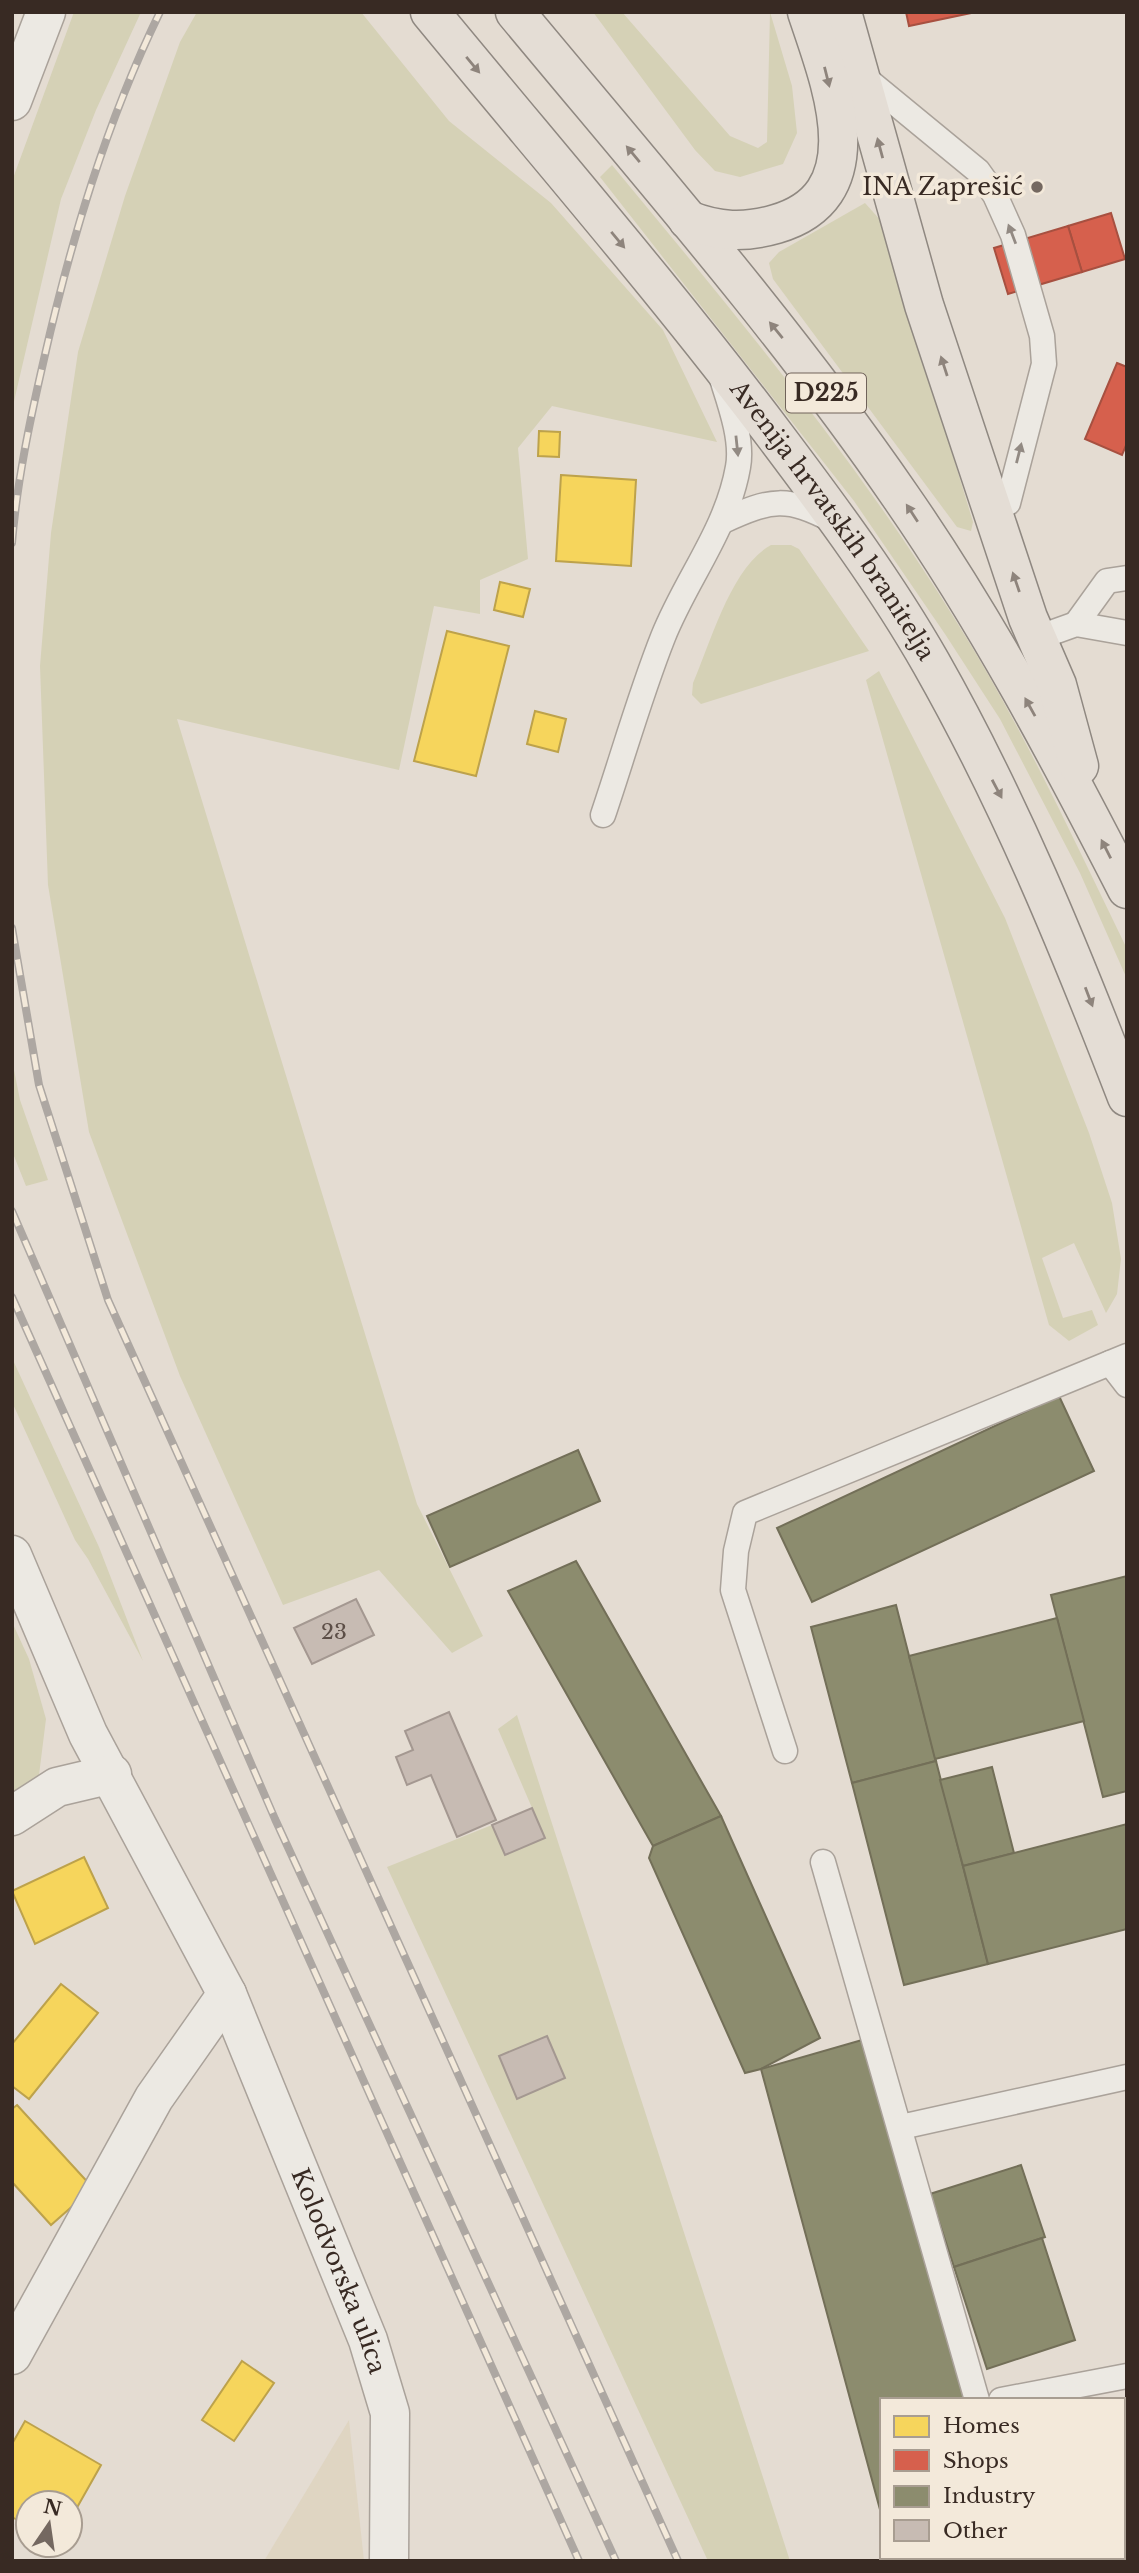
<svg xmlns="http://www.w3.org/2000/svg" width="1139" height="2573" viewBox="0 0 1139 2573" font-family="'Libre Baskerville',serif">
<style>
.farmland{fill:#dfd5c2}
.green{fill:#d5d1b6}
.homes{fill:#f6d55c;stroke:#bda24b;stroke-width:2}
.shops{fill:#d6604d;stroke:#a75040;stroke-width:2}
.industry{fill:#8c8c6e;stroke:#736f58;stroke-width:2}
.building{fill:#c7bbb3;stroke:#a49891;stroke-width:2}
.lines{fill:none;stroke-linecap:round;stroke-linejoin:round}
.lane-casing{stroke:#aaa29a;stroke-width:27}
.street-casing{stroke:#aaa29a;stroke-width:41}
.primary-casing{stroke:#8f8881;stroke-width:41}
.lane{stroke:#ece9e3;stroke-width:24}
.street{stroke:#ece9e3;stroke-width:38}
.primary{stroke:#e4ddd5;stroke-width:38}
.rail-casing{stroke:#ada7a2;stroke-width:8}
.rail{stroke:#f3e9da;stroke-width:5;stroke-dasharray:16;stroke-linecap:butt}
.oneway{fill:#8e847c}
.oneway2{fill:#928a83}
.poi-dot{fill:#746860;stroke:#f3e9da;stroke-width:2.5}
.labels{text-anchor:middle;stroke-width:7;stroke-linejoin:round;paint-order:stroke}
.number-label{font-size:21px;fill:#5c4e47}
.shield{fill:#f3e9da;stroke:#70635a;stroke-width:2}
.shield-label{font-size:23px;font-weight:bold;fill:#382a23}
.poi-label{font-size:24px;fill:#382a23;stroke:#f3e9da;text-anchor:end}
.street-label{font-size:24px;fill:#382a23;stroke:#f3e9da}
</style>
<rect width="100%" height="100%" fill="#e4dcd2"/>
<!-- farmland -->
<path class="farmland" d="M349,2420L364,2561H264Z"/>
<!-- green -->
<g class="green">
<path d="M74,12H141L96,110L61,199L12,410V181Z"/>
<path d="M197,12H361L449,121L551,203L663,330L717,442L552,406L518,448L528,559L480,580V614L434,606L399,770L177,719L417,1504L483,1636L452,1653L379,1570L283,1605L180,1376L89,1132L48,885L40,666L51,533L78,352L125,196L180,42Z"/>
<path d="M593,12H622L730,136L758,148L767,142L770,12L792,86L797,133L783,164L740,177L715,171L695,150Z"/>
<path d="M612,165C733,311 856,459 956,621C1022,726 1073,838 1127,949V979L1080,873L1000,719L945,634L854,501L600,177Z"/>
<path d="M865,203L882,222L973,522L971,531L957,527L773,279L769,263L779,252Z"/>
<path d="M771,545H791L799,549L869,651L701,704L692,695L693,683C711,642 731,567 771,545Z"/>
<path d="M879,671L1005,918L1089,1133L1112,1203L1121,1259L1117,1294L1106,1313L1074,1243L1042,1258L1063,1318L1092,1310L1098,1325L1069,1341L1049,1325L866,680Z"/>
<path d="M12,1060L20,1100L48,1180L26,1186L12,1151Z"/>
<path d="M12,1358L99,1547L143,1661L88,1559L75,1540L12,1402Z"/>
<path d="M12,1622L29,1659L46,1719L39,1775L12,1796Z"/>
<path d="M517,1715L790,2561H708L387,1867L492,1825L505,1855L545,1838L498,1729Z"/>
</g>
<!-- homes -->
<g class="homes">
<path d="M539,431L560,432L559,457L538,456Z"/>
<path d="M561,475L636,480L631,566L556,561Z"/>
<path d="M500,582L530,589L523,617L494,610Z"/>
<path d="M447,631L509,646L476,776L414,761Z"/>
<path d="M535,711L566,719L558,752L527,744Z"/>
<path d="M84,1857L108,1908L35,1944L12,1891Z"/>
<path d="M61,1984L98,2013L29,2099L12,2086V2044Z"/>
<path d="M17,2105L93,2188L51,2225L12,2182V2109Z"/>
<path d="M242,2361L274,2383L234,2441L202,2420Z"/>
<path d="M25,2421L101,2465L70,2520V2503H28V2526L12,2517V2444Z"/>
</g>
<!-- shops -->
<g class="shops">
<path d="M906,12H976L909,26Z"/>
<path d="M1111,213L1125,259L1082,272L1068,226Z"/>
<path d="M1068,226L1082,272L1008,294L994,248Z"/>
<path d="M1117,363L1127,367V443L1122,455L1085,439Z"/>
</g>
<!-- industry -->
<g class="industry">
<path d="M1059,1396L1094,1471L812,1602L777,1528Z"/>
<path d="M578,1450L600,1501L450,1567L427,1516Z"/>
<path d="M576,1561L721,1816L653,1846L508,1591Z"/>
<path d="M1127,1576V1791L1103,1797L1051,1595Z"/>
<path d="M896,1605L936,1761L852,1783L811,1627Z"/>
<path d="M1057,1618L1084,1721L935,1759L909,1656Z"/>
<path d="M936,1761L988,1964L904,1985L852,1783Z"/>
<path d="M992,1767L1014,1853L963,1866L940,1780Z"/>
<path d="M721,1816L820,2038L761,2069L745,2073L649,1858L653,1846Z"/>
<path d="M1127,1824V1929L988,1964L963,1866Z"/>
<path d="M862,2040L965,2400H882V2517L761,2069Z"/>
<path d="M1021,2165L1045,2237L954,2267L930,2194Z"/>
<path d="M1042,2238L1075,2340L987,2369L954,2267Z"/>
<path d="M893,2557H1010L1011,2561H893Z"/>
</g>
<!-- building -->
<g class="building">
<path d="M356,1599L374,1635L312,1664L294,1628Z"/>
<path d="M449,1712L496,1820L457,1837L431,1775L407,1785L396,1757L413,1750L405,1731Z"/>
<path d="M532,1808L545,1838L505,1855L492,1825Z"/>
<path d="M547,2036L565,2078L517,2099L499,2056Z"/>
</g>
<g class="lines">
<!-- lane casing -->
<g class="lane-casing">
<g id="lane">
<path d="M860,74L978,171L995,195L1013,235L1042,336L1044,364L1008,503L991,509"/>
<path d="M723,521C771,499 787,496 834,521"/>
<path d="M1076,624L1107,581L1127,578"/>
<path d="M1037,638L1076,624L1127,633"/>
<path d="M603,815C623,756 640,695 663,637C686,579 727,530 738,467C743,440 730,404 722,379"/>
<path d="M1110,1363L1127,1385"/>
<path d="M785,1751L733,1590L736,1551L745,1513L1127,1356"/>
<path d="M823,1862L977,2400"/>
<path d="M901,2127L1127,2077"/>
<path d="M1001,2400L1127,2376"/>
<path d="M1022,2557L1023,2561"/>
</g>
</g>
<!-- street casing -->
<g class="street-casing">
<g id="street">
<path d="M12,101L46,12"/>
<path id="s1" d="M12,1555L88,1734L227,1994L368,2340L390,2413L389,2561"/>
<path d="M12,1816L57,1787L112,1774"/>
<path d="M12,2355L154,2098L227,1994"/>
</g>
</g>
<!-- primary casing -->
<g class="primary-casing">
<g id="primary">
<path id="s2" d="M430,12C546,153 666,291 776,437C831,510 886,584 931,663C1010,802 1070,949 1127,1097"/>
<path d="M515,12C647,171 784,327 901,497C987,621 1058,755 1127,889"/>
<path d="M842,12L924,305L1028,618L1057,685L1079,766"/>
<path d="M688,220C718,232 745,233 776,224C877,195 830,81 807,12"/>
</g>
</g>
<!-- lane -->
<use href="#lane" class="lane"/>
<!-- street -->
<use href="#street" class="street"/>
<!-- primary -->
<use href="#primary" class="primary"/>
<!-- rail casing -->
<g class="rail-casing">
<g id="rail">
<path d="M12,543C17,481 30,420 44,359C71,240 106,123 160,12"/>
<path d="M12,928L39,1085L108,1300L678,2561"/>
<path d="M12,1211L275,1819L616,2561"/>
<path d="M12,1297L579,2561"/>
</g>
</g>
<!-- rail -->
<use href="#rail" class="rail"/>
</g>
<!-- one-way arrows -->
<defs><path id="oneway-solid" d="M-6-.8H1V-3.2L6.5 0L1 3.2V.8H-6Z" transform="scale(1.75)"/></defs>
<g class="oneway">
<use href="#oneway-solid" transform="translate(473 65) rotate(50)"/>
<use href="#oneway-solid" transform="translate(827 77) rotate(76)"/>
<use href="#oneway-solid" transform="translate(880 148) rotate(-105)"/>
<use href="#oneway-solid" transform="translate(633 154) rotate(-130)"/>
<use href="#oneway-solid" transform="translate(618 240) rotate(50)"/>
<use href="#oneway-solid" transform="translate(776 330) rotate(-129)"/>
<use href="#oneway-solid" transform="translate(944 366) rotate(-108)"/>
<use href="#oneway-solid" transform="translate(912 513) rotate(-123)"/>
<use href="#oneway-solid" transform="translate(1016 582) rotate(-109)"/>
<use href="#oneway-solid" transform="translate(1030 707) rotate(-119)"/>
<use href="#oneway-solid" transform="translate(997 789) rotate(62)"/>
<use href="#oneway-solid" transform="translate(1106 849) rotate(-117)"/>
<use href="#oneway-solid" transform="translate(1089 997) rotate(69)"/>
</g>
<g class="oneway2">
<use href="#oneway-solid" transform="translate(1012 234) rotate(-111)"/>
<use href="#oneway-solid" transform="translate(737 446) rotate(84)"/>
<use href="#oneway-solid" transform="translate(1019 453) rotate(-76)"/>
</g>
<!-- markers -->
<circle class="poi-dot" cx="1037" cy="187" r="7"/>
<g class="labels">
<!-- number labels -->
<g class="number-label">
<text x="334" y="1639">23</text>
</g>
<!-- shield labels -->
<rect class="shield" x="786" y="373.5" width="80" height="39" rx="5"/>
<g class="shield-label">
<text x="826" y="401">D225</text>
</g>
<!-- poi labels -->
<g class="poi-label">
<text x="1023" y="195">INA Zaprešić</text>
</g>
<!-- street labels -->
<g class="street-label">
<text dy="8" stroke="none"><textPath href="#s2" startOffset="649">Avenija hrvatskih branitelja</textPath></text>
<text dy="8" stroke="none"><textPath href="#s1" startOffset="788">Kolodvorska ulica</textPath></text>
</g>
</g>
<!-- border -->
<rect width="1139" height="2573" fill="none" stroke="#382a23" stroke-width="28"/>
<!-- legend -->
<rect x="880" y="2398" width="245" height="161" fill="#f3e9da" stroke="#a89d91" stroke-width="2"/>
<rect x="894" y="2416" width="35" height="21" fill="#f6d55c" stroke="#a89d91" stroke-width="2"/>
<text x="943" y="2433" font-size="21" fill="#382a23">Homes</text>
<rect x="894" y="2450" width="35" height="21" fill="#d6604d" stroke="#a89d91" stroke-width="2"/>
<text x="943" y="2468" font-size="21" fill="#382a23">Shops</text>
<rect x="894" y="2486" width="35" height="21" fill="#8c8c6e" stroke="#a89d91" stroke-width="2"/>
<text x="943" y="2503" font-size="21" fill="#382a23">Industry</text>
<rect x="894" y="2520" width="35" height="21" fill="#c7bbb3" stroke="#a89d91" stroke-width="2"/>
<text x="943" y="2538" font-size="21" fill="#382a23">Other</text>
<!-- north arrow -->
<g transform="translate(49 2524) rotate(13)"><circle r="33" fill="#f3e9da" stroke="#a89d91" stroke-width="2"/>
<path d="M0-5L12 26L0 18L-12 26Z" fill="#746860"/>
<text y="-10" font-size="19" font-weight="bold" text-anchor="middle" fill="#382a23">N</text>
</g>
</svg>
